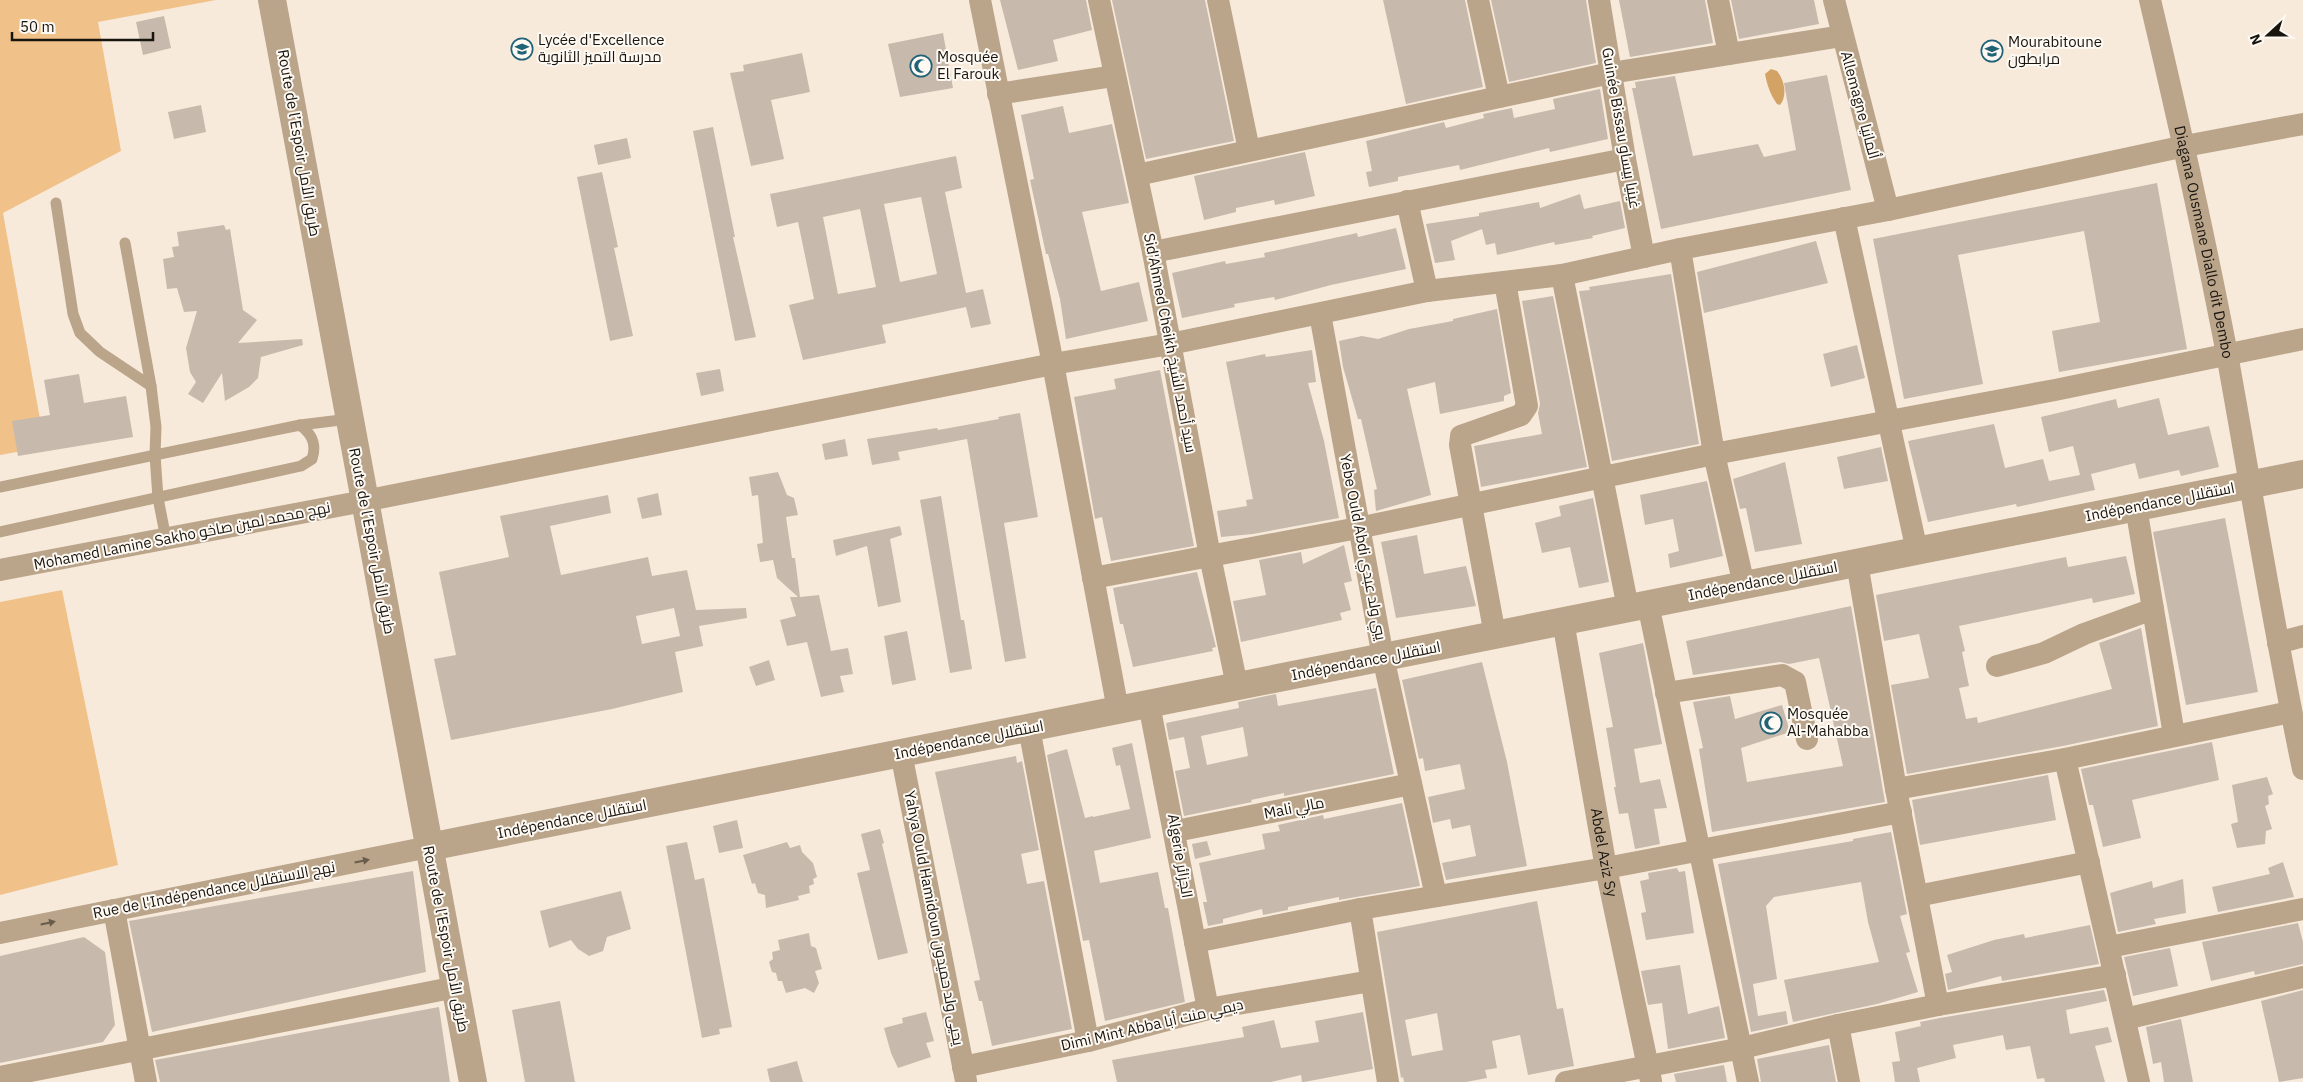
<svg xmlns="http://www.w3.org/2000/svg" width="2303" height="1082" viewBox="0 0 2303 1082" font-family="'IBM Plex Sans',Cairo,sans-serif">
<style>
.green{fill:#f0c28a}
.water{fill:#d3a265}
.building{fill:#c7baac;fill-rule:evenodd}
.lines{fill:none;stroke-linecap:round;stroke-linejoin:round}
.service{stroke:#baa58b;stroke-width:11}
.minor{stroke:#baa58b;stroke-width:22}
.tertiary{stroke:#baa58b;stroke-width:28}
.oneway{fill:#695c4c}
.labels{text-anchor:middle;stroke-width:4;stroke-linejoin:round;paint-order:stroke}
.poi-label{font-size:15px;fill:#18140e;stroke:#fef9f3;text-anchor:start}
.street-label{font-size:15px;fill:#18140e;stroke:#fef9f3}
</style>
<rect width="100%" height="100%" fill="#f8eadb"/>
<!-- green -->
<g class="green">
<path d="M0,0H216L98,22L121,151L3,213L45,447L0,455Z"/>
<path d="M62,590L118,865L0,895V602Z"/>
</g>
<!-- water -->
<path class="water" d="M1771,69L1777,71C1784,80 1788,95 1780,105L1777,104C1771,96 1767,85 1765,74Z"/>
<!-- building -->
<g class="building">
<path d="M1000,0H1086L1092,30L1053,40L1058,61L1018,70Z"/>
<path d="M1112,0H1205L1234,141L1146,159Z"/>
<path d="M1383,0H1465L1483,87L1406,104Z"/>
<path d="M1491,0H1586L1596,63L1509,82Z"/>
<path d="M1619,0H1705L1713,43L1630,57Z"/>
<path d="M1731,0H1814L1819,24L1739,39Z"/>
<path d="M164,16L171,48L143,55L136,22Z"/>
<path d="M943,33L953,88L900,97L888,44Z"/>
<path d="M802,53L810,92L771,100L784,159L751,166L730,73L744,71L743,65Z"/>
<path d="M1827,75L1851,190L1661,229L1632,88H1636L1635,82L1675,76L1693,156L1758,144L1764,157L1796,150L1784,83Z"/>
<path d="M1600,89L1608,139L1550,152L1549,148L1460,170L1459,165L1398,177V181L1369,187L1366,172L1372,171L1366,141L1444,122L1446,128L1484,118L1483,114L1512,108L1514,118L1555,109L1553,99Z"/>
<path d="M201,105L206,132L174,139L168,112Z"/>
<path d="M1063,106L1069,133L1112,124L1129,203L1082,212L1101,291L1139,282L1148,321L1066,339L1060,299L1048,254H1046L1030,180L1034,179L1021,115Z"/>
<path d="M713,127L735,237H733L756,337L735,341L693,131Z"/>
<path d="M627,138L631,158L598,165L594,145Z"/>
<path d="M1305,152L1315,196L1275,205L1274,200L1236,208V212L1204,220L1194,176Z"/>
<path d="M956,156L962,188L945,192L961,269L966,293L983,289L991,324L971,328L966,307L882,325L886,343L803,360L789,305L814,299L798,222L777,227L770,194ZM921,197L937,274L900,282L884,204ZM860,209L876,287L838,294L823,217Z"/>
<path d="M602,172L618,247L614,248L633,336L610,341L577,177Z"/>
<path d="M2157,183L2187,349L2059,372L2052,331L2100,322L2084,231L1958,255L1983,384L1904,399L1873,239Z"/>
<path d="M1580,194L1584,209L1620,201L1625,228L1592,236L1593,238L1555,245L1554,242L1497,255L1495,243L1486,245L1482,229L1451,241L1455,260L1435,263L1426,224L1479,216V213L1539,202L1540,208Z"/>
<path d="M224,225L226,230L230,229L243,310L257,320L238,343L302,339L303,345L261,357L258,378L249,387L225,401L222,373L203,403L188,394L196,382L190,372L186,348L197,311L184,312L177,288L167,289L163,259L174,257L172,247L179,246L177,232Z"/>
<path d="M1396,228L1406,269L1331,285L1275,300L1274,297L1234,304L1235,307L1182,318L1172,273L1225,261L1226,264L1265,257L1264,253L1357,233L1358,237Z"/>
<path d="M1816,241L1828,283L1704,313L1697,272Z"/>
<path d="M1671,274L1699,444L1612,461L1579,291L1590,290L1589,287Z"/>
<path d="M1553,296L1587,467L1481,487L1474,446L1542,434L1538,413L1540,404L1522,301Z"/>
<path d="M1497,309L1511,393L1504,396V401L1440,414L1435,382L1407,389L1431,495L1376,511L1374,490L1377,489L1371,463L1361,419H1358L1343,367L1339,341L1362,336L1378,339L1409,329L1453,321V319Z"/>
<path d="M1857,345L1865,378L1831,387L1823,354Z"/>
<path d="M1312,350L1316,382L1308,383L1324,441L1339,518L1253,534L1221,537L1217,511L1247,506L1246,500L1253,499L1226,362L1265,354L1266,357Z"/>
<path d="M720,369L724,391L701,396L696,373Z"/>
<path d="M1160,370L1194,546L1111,561L1102,517L1095,519L1074,397L1116,389L1114,379Z"/>
<path d="M79,374L84,403L126,396L133,437L18,456L12,421L50,415L44,380Z"/>
<path d="M2159,398L2168,435L2209,426L2219,467L2181,476L2179,470L2139,479L2135,463L2091,474L2095,490L2017,507L2016,504L1928,522L1908,441L1994,424L2005,468L2043,459L2049,481L2080,475L2073,446L2049,452L2041,417L2116,399L2118,408Z"/>
<path d="M1020,413L1038,517L1004,523L1026,658L1005,662L967,439L898,452L900,460L872,465L867,439L937,428L938,430L999,419L998,417Z"/>
<path d="M845,439L848,456L825,460L822,444Z"/>
<path d="M1881,447L1888,481L1844,489L1837,457Z"/>
<path d="M1785,462L1802,544L1755,552L1746,508L1740,509L1733,479Z"/>
<path d="M778,472L787,495L794,498L798,515L786,517L792,558H795L800,597L819,595L831,651L848,648L853,674L840,676L844,692L821,697L807,642L787,646L780,620L796,616L790,597H798L777,578L773,560L760,562L757,544L763,543L758,495L752,496L749,477Z"/>
<path d="M1707,481L1723,556L1670,568L1668,554L1679,551L1673,519L1645,525L1640,495Z"/>
<path d="M658,493L662,515L642,519L637,498Z"/>
<path d="M608,495L611,513L550,526L561,575L648,557L652,576L687,570L696,610L746,608L747,618L699,626L703,646L675,652L683,692L612,709L451,740L434,659L456,655L439,572L509,557L500,516ZM674,608L680,636L642,644L636,616Z"/>
<path d="M941,496L961,620H964L972,669L950,673L920,500Z"/>
<path d="M1593,498L1609,582L1579,588L1570,547L1542,553L1535,523L1561,516L1559,506Z"/>
<path d="M2225,518L2258,692L2186,705L2153,532Z"/>
<path d="M900,526L902,535L890,539L901,602L878,607L867,546L836,556L833,540Z"/>
<path d="M1417,535L1424,574L1466,566L1476,606L1396,618L1381,542Z"/>
<path d="M1344,545L1352,581L1344,583L1351,610L1340,613L1342,620L1241,642L1233,601L1266,595L1259,560L1301,552L1303,564Z"/>
<path d="M2126,556L2135,594L2093,603L2092,598L1959,626L1965,651L1962,652L1969,686L1959,688L1966,719L1977,717L1978,723L2112,689L2099,643L2141,628L2158,726L2063,746L1907,774L1891,685L1929,678L1919,634L1884,641L1876,595L2066,557L2068,567Z"/>
<path d="M1197,572L1216,647L1212,648L1213,651L1133,667L1123,624H1120L1113,588Z"/>
<path d="M1851,606L1885,802L1712,832L1699,749L1703,748L1693,702L1730,696L1735,719L1782,705L1790,732L1741,748L1747,782L1843,766L1819,658L1789,664L1780,662L1693,675L1686,641Z"/>
<path d="M907,631L916,680L892,685L884,636Z"/>
<path d="M1643,643L1662,744L1634,749L1640,783L1660,779L1667,808L1654,809L1660,844L1635,849L1628,813L1619,814L1614,787H1616L1606,728L1613,727L1599,653Z"/>
<path d="M769,660L775,680L756,686L749,667Z"/>
<path d="M1482,662L1507,762L1527,866L1446,880L1442,863L1476,856L1470,825L1452,829L1450,819L1433,823L1428,797L1465,789L1460,764L1425,771L1423,758L1419,759L1402,680Z"/>
<path d="M1376,688L1394,774L1284,796V793L1251,800L1252,802L1184,816L1175,771L1190,768L1184,737L1169,740L1166,723L1239,708L1238,702L1276,694L1278,706ZM1243,727L1248,756L1207,765L1201,736Z"/>
<path d="M2212,742L2219,780L2132,800L2141,838L2103,847L2093,805H2089L2081,769Z"/>
<path d="M1132,743L1151,838L1094,851L1100,883L1158,872L1165,908H1168L1185,1002L1105,1021L1089,940L1083,941L1047,755L1067,749L1085,818L1093,816V817L1130,809L1120,765L1116,766L1112,748Z"/>
<path d="M1016,756L1017,763L1022,761L1039,850L1021,854L1027,884L1044,881L1072,1029L992,1046L982,1001H979L974,981L980,980L935,772Z"/>
<path d="M2048,775L2056,820L1920,845L1912,800Z"/>
<path d="M2267,777L2273,794L2268,796L2269,804L2265,806L2272,829L2266,831L2265,844L2237,848L2231,824L2238,822L2232,785Z"/>
<path d="M1402,803L1420,886L1339,900V897L1288,907V910L1263,915L1262,909L1223,919V923L1208,926L1203,902H1207L1199,863L1265,849L1262,834L1280,831L1278,825L1323,815L1324,819Z"/>
<path d="M737,820L743,848L719,853L713,826Z"/>
<path d="M880,829L884,843L882,844L908,953L878,960L857,873L870,870L861,834Z"/>
<path d="M1891,832L1907,914L1900,916L1910,952L1906,953L1918,992L1877,1004L1793,1022L1784,980L1879,962L1868,922L1861,882L1774,897L1766,906L1777,979L1753,984L1758,1016L1786,1011L1788,1024L1751,1032L1718,864L1853,841V839Z"/>
<path d="M1207,841L1211,855L1195,859L1192,844Z"/>
<path d="M687,842L695,880L704,878L732,1027L719,1029L720,1034L702,1038L666,846Z"/>
<path d="M787,842L790,848L800,845L802,852L813,863L817,877L813,879L814,884L809,886L810,893L798,896L799,900L766,908L765,895L758,893L755,883L752,884L743,855Z"/>
<path d="M2283,862L2294,897L2218,912L2212,887L2270,874L2268,868Z"/>
<path d="M1677,868L1679,872L1685,871L1694,933L1646,940L1641,913L1646,912L1640,881L1649,879L1648,873Z"/>
<path d="M413,871L426,972L152,1032L129,921Z"/>
<path d="M2183,879L2186,913L2154,919L2156,924L2118,932L2110,893L2152,881L2153,888Z"/>
<path d="M621,891L631,929L607,937L603,951L589,956L578,949L571,940L549,948L540,911Z"/>
<path d="M1537,901L1557,1009L1563,1008L1574,1066L1528,1075L1520,1035L1492,1041L1497,1068L1485,1070L1487,1078L1466,1082H1404L1403,1077L1401,1078L1377,932ZM1437,1013L1443,1050L1412,1056L1405,1020Z"/>
<path d="M2298,923L2303,942V964L2255,975L2254,971L2211,981L2202,942Z"/>
<path d="M2090,925L2099,964L2002,981L2001,976L1948,990L1945,974L1952,972L1947,955L1994,940L2024,934L2025,938Z"/>
<path d="M809,933L811,946L816,948L822,969L815,971L819,983L814,993L805,988L786,993L782,981H778L776,973L772,972L769,962L773,959L772,952L780,950L778,940Z"/>
<path d="M84,937L105,952L115,1025L103,1042L0,1063V956Z"/>
<path d="M2170,948L2178,986L2133,996L2124,957Z"/>
<path d="M1680,965L1688,1014L1719,1006L1725,1038L1668,1049L1662,1003L1648,1005L1641,971Z"/>
<path d="M2104,990L2107,1001L2066,1010L2070,1034L2108,1027L2112,1042L2095,1046L2105,1082H2045L2044,1078L2037,1079L2030,1046L2006,1050L2003,1035L1953,1045L1956,1058L1917,1068L1920,1082H1895L1892,1062L1900,1061L1895,1032L1921,1026L1920,1022L1940,1018Z"/>
<path d="M2303,990V1078L2279,1082L2261,1001Z"/>
<path d="M560,1001L575,1082H525L512,1010Z"/>
<path d="M439,1007L450,1082H160L155,1060Z"/>
<path d="M926,1012L934,1041L926,1043L931,1057L898,1068L891,1053L884,1028L903,1023L902,1018Z"/>
<path d="M1363,1012L1373,1069L1304,1082H1302L1301,1075L1271,1082H1117L1112,1060L1244,1037L1242,1027L1274,1020L1281,1048L1319,1042L1315,1021Z"/>
<path d="M2181,1019L2193,1082H2164L2161,1062L2153,1064L2146,1027Z"/>
<path d="M1829,1045L1836,1082H1761L1757,1059Z"/>
<path d="M797,1061L803,1082H770L767,1069Z"/>
<path d="M1724,1065L1727,1082H1676L1674,1074Z"/>
</g>
<g class="lines">
<!-- service -->
<g class="service">
<path d="M56,203L73,314L80,333L100,352L151,386"/>
<path d="M125,243L151,386L156,427L155,455L158,498L166,539"/>
<path d="M300,425L349,419"/>
<path d="M0,487L300,425C312,434 317,444 312,459L301,466L0,532"/>
</g>
<!-- minor -->
<g class="minor">
<path d="M980,0L1053,364L1118,710"/>
<path d="M1099,0L1153,252L1210,556L1237,686"/>
<path d="M1218,0L1249,150"/>
<path d="M1478,0L1499,97"/>
<path d="M1599,0L1625,159L1644,257"/>
<path d="M1718,0L1729,54"/>
<path d="M1834,0L1888,210"/>
<path id="s1" d="M2150,0C2178,118 2204,235 2227,354C2252,493 2274,631 2303,769"/>
<path d="M998,94L1114,76"/>
<path d="M1137,175L1611,73L1842,36"/>
<path d="M1407,201L1427,291"/>
<path d="M1844,218L1917,551"/>
<path d="M1680,249L1714,454L1744,585"/>
<path d="M1153,252L1625,159"/>
<path d="M1562,275L1628,608"/>
<path d="M1320,314L1383,657L1436,896"/>
<path d="M2136,507L2174,735"/>
<path d="M1857,563L1896,789L1938,1005"/>
<path d="M0,570L364,501L1053,364L1170,344L1427,291L1562,275L1680,249L1888,210L2185,146L2303,124"/>
<path d="M1093,578L1358,528L1714,454L2055,390L2303,339"/>
<path d="M1648,604L1748,1082"/>
<path id="s2" d="M1563,621L1606,868L1651,1081"/>
<path d="M1495,635L1460,445L1461,436L1521,415L1527,406L1505,282"/>
<path d="M2278,643L2303,636"/>
<path d="M1997,666L2044,653L2084,634L2153,609"/>
<path d="M1666,693L1782,675L1795,682L1807,739"/>
<path d="M1149,704L1208,1009"/>
<path d="M1029,728L1088,1041"/>
<path d="M901,753L966,1081"/>
<path d="M2065,759L2139,1082"/>
<path d="M1896,789L2065,759L2290,712"/>
<path d="M1176,831L1411,784"/>
<path d="M1917,896L2089,862"/>
<path d="M1360,909L1388,1082"/>
<path d="M114,910L146,1082"/>
<path d="M0,933L429,847"/>
<path d="M1195,942L1360,909L1606,868L1901,812"/>
<path d="M2109,947L2303,909"/>
<path d="M2125,1019L2303,977"/>
<path d="M1838,1025L1849,1082"/>
<path d="M963,1067L1088,1041L1208,1009L1371,981"/>
<path d="M0,1077L456,987"/>
<path d="M1566,1082L1742,1048L1838,1025L1938,1005L2115,975"/>
</g>
<!-- tertiary -->
<g class="tertiary">
<path d="M272,0L473,1082"/>
<path d="M429,847L2303,474"/>
</g>
</g>
<!-- one-way arrows -->
<defs><path id="oneway-solid" d="M-6-.8H1V-3.2L6.5 0L1 3.2V.8H-6Z" transform="scale(1.25)"/></defs>
<g class="oneway">
<use href="#oneway-solid" transform="translate(362 861) rotate(-11)"/>
<use href="#oneway-solid" transform="translate(48 923) rotate(-12)"/>
</g>
<!-- icons -->
<defs>
<g id="school-ring" transform="scale(1.125)"><circle r="9.5" fill="#fef9f3" stroke="#206276" stroke-width="1.5"/><path d="M0-5L7-2L0 1L-7-2ZM-4 1L0 2.5L4 1V4Q0 6-4 4Z" fill="#206276"/></g>
<g id="mosque-ring" transform="scale(1.125)"><circle r="9.5" fill="#fef9f3" stroke="#206276" stroke-width="1.5"/><path d="M3.5-4.9A6 6 0 1 0 3.5 4.9A5 5 0 1 1 3.5-4.9Z" fill="#206276"/></g>
</defs>
<g fill-rule="evenodd">
<use href="#school-ring" x="522" y="49"/>
<use href="#school-ring" x="1992" y="51"/>
<use href="#mosque-ring" x="921" y="66"/>
<use href="#mosque-ring" x="1771" y="723"/>
</g>
<g class="labels">
<!-- poi labels -->
<g class="poi-label">
<text x="538" y="45">Lycée d'Excellence<tspan x="538" dy="17">مدرسة التميز الثانوية</tspan></text>
<text x="2008" y="47">Mourabitoune<tspan x="2008" dy="17">مرابطون</tspan></text>
<text x="937" y="62">Mosquée<tspan x="937" dy="17">El Farouk</tspan></text>
<text x="1787" y="719">Mosquée<tspan x="1787" dy="17">Al-Mahabba</tspan></text>
</g>
<!-- street labels -->
<g class="street-label">
<text transform="translate(1860 105) rotate(75)" y="5">Allemagne ألمانيا</text>
<text transform="translate(1621 128) rotate(80)" y="5">Guinée Bissau غينيا بيساو</text>
<text transform="translate(299 143) rotate(80)" y="5">Route de l’Espoir طريق الأمل</text>
<text dy="5" stroke="none"><textPath href="#s1" startOffset="248">Diagana Ousmane Diallo dit Dembo</textPath></text>
<text transform="translate(1170 343) rotate(79)" y="5">Sid'Ahmed Cheikh سيد أحمد الشيخ</text>
<text transform="translate(2160 502) rotate(-11)" y="5">Indépendance استقلال</text>
<text transform="translate(182 536) rotate(-11)" y="5">Mohamed Lamine Sakho نهج محمد لمين صاخو</text>
<text transform="translate(372 541) rotate(79)" y="5">Route de l’Espoir طريق الأمل</text>
<text transform="translate(1363 547) rotate(79)" y="5">Yebe Ould Abdi يبي ولد عبدي</text>
<text transform="translate(1763 581) rotate(-11)" y="5">Indépendance استقلال</text>
<text transform="translate(1366 661) rotate(-11)" y="5">Indépendance استقلال</text>
<text transform="translate(969 740) rotate(-11)" y="5">Indépendance استقلال</text>
<text transform="translate(1294 808) rotate(-11)" y="5">Mali مالي</text>
<text transform="translate(572 819) rotate(-11)" y="5">Indépendance استقلال</text>
<text dy="5" stroke="none"><textPath href="#s2" startOffset="235">Abdel Aziz Sy</textPath></text>
<text transform="translate(1180 856) rotate(80)" y="5">Algerie الجزائر</text>
<text transform="translate(214 890) rotate(-11)" y="5">Rue de l'Indépendance نهج الاستقلال</text>
<text transform="translate(934 918) rotate(79)" y="5">Yahya Ould Hamidoun يحيى ولد حميدون</text>
<text transform="translate(446 939) rotate(79)" y="5">Route de l’Espoir طريق الأمل</text>
<text transform="translate(1152 1025) rotate(-13)" y="5">Dimi Mint Abba ديمي منت أبا</text>
</g>
</g>
<!-- north arrow -->
<g transform="translate(2268 35) rotate(249)" stroke="#fef9f3" stroke-width="4" paint-order="stroke">
<path d="M0-4L9 19L0 12L-9 19Z" fill="#18140e"/>
<text y="-8" font-size="14" font-weight="bold" text-anchor="middle" fill="#18140e">N</text>
</g>
<!-- scale -->
<path d="M12 32v8h141v-8" fill="none" stroke="#18140e" stroke-width="2.5"/>
<text x="20" y="32" font-size="15" fill="#18140e" stroke="#fef9f3" stroke-width="4" paint-order="stroke">50 m</text>
</svg>
